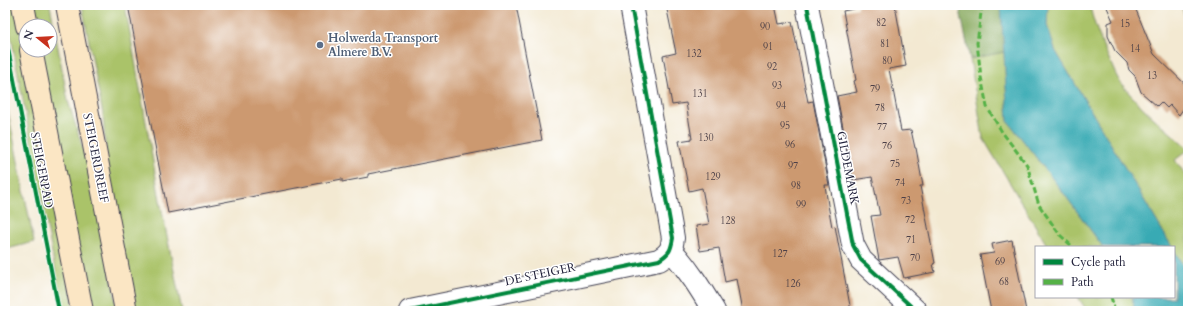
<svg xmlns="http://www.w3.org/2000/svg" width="1193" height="316" viewBox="0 0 1193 316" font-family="Cardo,serif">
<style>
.green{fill:#aac369;stroke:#667252}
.forest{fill:#87a95d;stroke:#54664c}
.water{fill:#39aab4;stroke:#2e6678}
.building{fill:#cc996f}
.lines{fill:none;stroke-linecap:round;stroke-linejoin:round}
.street-casing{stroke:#414052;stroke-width:24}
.secondary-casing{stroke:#414052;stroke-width:24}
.street{stroke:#fff;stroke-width:22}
.secondary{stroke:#fbe6c4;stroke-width:22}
.quiet{stroke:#55b146;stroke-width:3;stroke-dasharray:6 3;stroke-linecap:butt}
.cycleway-casing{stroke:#fff;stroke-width:6}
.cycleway{stroke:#00873e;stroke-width:4}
.service-dot{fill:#5c6f8a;stroke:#fff;stroke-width:1.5}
.labels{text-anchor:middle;stroke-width:3;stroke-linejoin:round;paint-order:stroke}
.number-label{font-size:10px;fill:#4c4048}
.service-label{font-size:12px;font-weight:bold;fill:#4e5e75;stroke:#fff;text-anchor:start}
.street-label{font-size:12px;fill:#22223b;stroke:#fff}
</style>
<rect width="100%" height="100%" fill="#fff"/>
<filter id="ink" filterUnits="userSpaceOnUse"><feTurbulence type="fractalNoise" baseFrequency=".025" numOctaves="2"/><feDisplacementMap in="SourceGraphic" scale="8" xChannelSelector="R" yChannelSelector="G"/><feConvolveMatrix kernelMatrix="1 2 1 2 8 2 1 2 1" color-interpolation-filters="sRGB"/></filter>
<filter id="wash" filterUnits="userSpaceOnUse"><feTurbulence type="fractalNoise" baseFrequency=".012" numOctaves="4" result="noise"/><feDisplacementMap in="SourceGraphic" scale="16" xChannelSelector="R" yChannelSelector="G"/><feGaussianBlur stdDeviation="0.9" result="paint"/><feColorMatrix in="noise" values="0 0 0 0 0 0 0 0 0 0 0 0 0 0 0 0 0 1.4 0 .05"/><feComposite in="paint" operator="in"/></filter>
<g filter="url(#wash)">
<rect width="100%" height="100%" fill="#f3e9d2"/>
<!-- green -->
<g class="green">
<path d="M5,5H16L18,13L75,311H63Z"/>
<path d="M29,5H50L68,101L92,177L118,311H88L38,50H50V26H33Z"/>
<path d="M82,5H125L161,206L182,311H131L109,199L103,115Z"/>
<path d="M1047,5H1090C1092,19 1098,32 1103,46C1109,57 1113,71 1120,82C1139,107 1165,128 1188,148V150L1175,160L1188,178V274L1174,250V247H1172L1055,50L1047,25Z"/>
<path d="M1181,5H1188V22L1184,14Z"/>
<path d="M1004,52L1008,121L1065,195L1103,247H1048L983,138L970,59Z"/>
<path d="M5,96L34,242L7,249L5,238Z"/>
<path d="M1078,297H1132L1135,311H1087Z"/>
</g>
<!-- forest -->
<path class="forest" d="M959,5H1001L1004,52L970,59Z"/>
<!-- water -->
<g class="water">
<path d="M1001,5H1048L1047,25L1055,50L1172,247H1103L1065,195L1008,121Z"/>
<path d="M1174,250L1188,274V311H1135L1132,297H1174Z"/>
</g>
<g id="blocks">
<!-- building -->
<g class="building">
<path d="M128,5H516L542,140L368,174V177L342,182V179L168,213Z"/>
<path d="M666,5H775L779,24L792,22L808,102L813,101L829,185H825L828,205L832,227L835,226L851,311H743L737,279L725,282L719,248L700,251L696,226L709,224L702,188L689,191L679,141L692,139L686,103L672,105L663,56L676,53Z"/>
<path d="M858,5H895L906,66L889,69L901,131L911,130L915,148H916L923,186H920L935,263L933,264L935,272L904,278L898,257L879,260L871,216L880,215L872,177L853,180L837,96L857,92L854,81L856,80L843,11L858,8Z"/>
<path d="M1106,5H1134L1154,54L1188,87V102L1179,115L1170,105L1167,108L1161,102L1157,106L1141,92L1135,76L1129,70L1127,63L1115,51L1108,36V23L1113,21Z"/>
<path d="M1012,240L1026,311H991L980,255L994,253L992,244Z"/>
</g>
</g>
</g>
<g filter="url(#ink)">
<use href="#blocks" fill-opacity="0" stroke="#414052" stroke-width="1"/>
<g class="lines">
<!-- street casing -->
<g class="street-casing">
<g id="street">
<path d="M631,5L673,238L671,250"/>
<path d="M807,5L853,245L861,260L916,311"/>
<path d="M671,250C689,270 700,288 714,311"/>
<path d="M410,311L659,260L665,256L671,250"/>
</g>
</g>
<!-- secondary casing -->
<g class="secondary-casing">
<g id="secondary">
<path d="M23,5L27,26"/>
<path d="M67,5L126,311"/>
<path d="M31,50L82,311"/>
</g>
</g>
<!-- street -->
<use href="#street" class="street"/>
<!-- secondary -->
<use href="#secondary" class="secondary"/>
<!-- quiet -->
<g class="quiet">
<path d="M982,5L977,43L981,77L987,107L1002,132L1027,165L1039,205L1060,235L1073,247"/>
<path d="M1111,297L1115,311"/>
</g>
<!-- cycleway casing -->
<g class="cycleway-casing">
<g id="cycleway">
<path d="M807,5L853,245L861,260L916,311"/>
<path d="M5,33L59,311"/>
<path d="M410,311L659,260C670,253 671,250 673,238L631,5"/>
</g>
</g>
<!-- cycleway -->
<use href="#cycleway" class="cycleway"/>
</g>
</g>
<!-- markers -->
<circle class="service-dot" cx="320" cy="45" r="4"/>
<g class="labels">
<!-- number labels -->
<g class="number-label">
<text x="881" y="26">82</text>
<text x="1125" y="27">15</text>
<text x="765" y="30">90</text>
<text x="885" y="47">81</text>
<text x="768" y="50">91</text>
<text x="1135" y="52">14</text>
<text x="694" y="57">132</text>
<text x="887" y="64">80</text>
<text x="772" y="70">92</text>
<text x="1152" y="79">13</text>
<text x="777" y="89">93</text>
<text x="875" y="92">79</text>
<text x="700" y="97">131</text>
<text x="781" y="109">94</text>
<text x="880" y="111">78</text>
<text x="785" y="129">95</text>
<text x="882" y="130">77</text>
<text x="706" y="141">130</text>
<text x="790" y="148">96</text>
<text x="887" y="149">76</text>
<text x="895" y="167">75</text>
<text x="793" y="169">97</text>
<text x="713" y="180">129</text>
<text x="900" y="186">74</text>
<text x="796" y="189">98</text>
<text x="906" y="204">73</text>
<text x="801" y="208">99</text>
<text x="910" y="223">72</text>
<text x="728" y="224">128</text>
<text x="911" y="243">71</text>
<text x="780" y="257">127</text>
<text x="915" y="261">70</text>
<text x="1000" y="265">69</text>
<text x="1004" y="285">68</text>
<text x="793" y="287">126</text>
</g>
<!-- service labels -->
<g class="service-label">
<text x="328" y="42">Holwerda Transport<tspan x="328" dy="14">Almere B.V.</tspan></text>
</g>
<!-- street labels -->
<g class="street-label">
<text transform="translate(96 158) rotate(79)" y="4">STEIGERDREEF</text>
<text transform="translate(848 168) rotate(79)" y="4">GILDEMARK</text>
<text transform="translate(42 170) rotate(79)" y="4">STEIGERPAD</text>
<text transform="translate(540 274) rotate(-12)" y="4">DE STEIGER</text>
</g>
</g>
<!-- margin -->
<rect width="1193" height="316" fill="none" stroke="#fff" stroke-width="20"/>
<!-- legend -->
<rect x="1035" y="246" width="140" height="52" fill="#ffffff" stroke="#a7a7b1"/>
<rect x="1043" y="259" width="20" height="6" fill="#00873e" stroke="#a7a7b1"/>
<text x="1071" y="266" font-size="12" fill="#22223b">Cycle path</text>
<rect x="1043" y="279" width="20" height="6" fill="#55b146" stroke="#a7a7b1"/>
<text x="1071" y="286" font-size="12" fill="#22223b">Path</text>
<!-- north arrow -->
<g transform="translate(38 38) rotate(288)"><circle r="19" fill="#ffffff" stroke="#a7a7b1"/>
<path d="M0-3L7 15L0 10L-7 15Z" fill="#c8321e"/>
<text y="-6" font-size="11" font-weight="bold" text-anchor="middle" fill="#22223b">N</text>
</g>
</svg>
